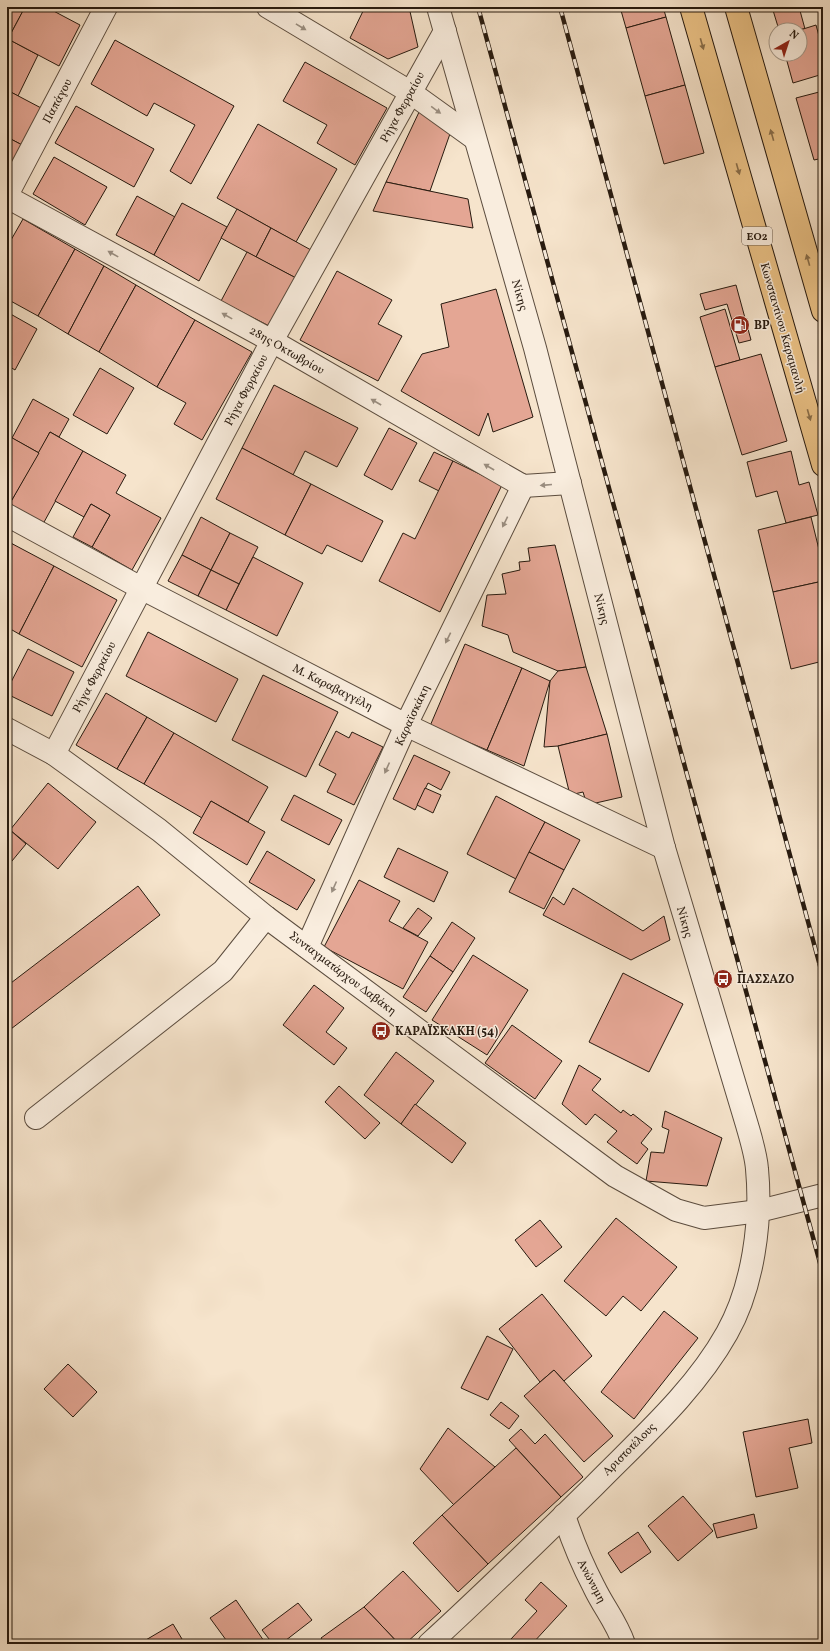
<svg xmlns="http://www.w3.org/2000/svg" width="830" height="1651" viewBox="0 0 830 1651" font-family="Vollkorn,serif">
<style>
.building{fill:#e4a694;stroke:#271a0f}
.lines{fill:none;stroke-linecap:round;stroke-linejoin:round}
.minor-casing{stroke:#5b4c3e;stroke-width:24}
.major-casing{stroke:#271a0f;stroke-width:24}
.minor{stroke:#f9edde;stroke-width:22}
.major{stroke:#ebc286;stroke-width:22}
.rail-casing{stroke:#271a0f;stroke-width:4.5}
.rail{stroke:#f9edde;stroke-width:3;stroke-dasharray:9;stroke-linecap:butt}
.oneway{fill:#9a8e81}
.oneway2{fill:#896e4a}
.labels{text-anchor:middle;stroke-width:3;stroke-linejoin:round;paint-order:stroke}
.shield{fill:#f9edde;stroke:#66594d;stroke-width:1}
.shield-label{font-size:11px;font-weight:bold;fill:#271a0f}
.street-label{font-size:12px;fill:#271a0f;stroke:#f9edde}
.poi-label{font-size:12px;font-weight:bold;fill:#271a0f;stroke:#f9edde;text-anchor:start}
</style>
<rect width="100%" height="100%" fill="#f6e4cc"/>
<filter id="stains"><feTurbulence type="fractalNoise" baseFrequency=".005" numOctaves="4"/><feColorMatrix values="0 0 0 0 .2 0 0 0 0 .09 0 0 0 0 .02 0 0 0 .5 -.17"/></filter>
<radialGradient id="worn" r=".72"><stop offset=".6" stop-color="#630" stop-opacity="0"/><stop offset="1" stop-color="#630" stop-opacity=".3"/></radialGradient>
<!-- building -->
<g class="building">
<path d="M7,7H25L8,39L38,55L18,96L7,90Z"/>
<path d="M25,7H46L80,25L59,66L8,39Z"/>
<path d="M365,7H409L418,47L388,59L350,38Z"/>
<path d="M620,7H663L666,17L626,28Z"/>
<path d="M772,7H799L805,29L779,30Z"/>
<path d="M666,17L685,85L645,96L626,28Z"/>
<path d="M816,25L823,51V74L793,83L785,54H800V30Z"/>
<path d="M115,40L234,106L191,184L170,171L195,125L154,103L147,116L91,84Z"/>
<path d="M305,62L387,108L355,165L317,143L327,125L283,101Z"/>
<path d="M685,85L704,153L664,164L645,96Z"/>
<path d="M7,90L43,109L24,146L7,137Z"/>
<path d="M823,91V158L814,160L796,98Z"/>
<path d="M76,106L154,149L134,187L55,143Z"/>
<path d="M420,110L452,128L430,191L386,182Z"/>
<path d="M258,124L337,169L296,242L217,198Z"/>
<path d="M7,137L24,146L7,176Z"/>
<path d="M54,157L107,187L85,225L33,194Z"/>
<path d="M386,182L468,199L473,228L373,211Z"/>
<path d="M137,196L175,217L154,255L116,235Z"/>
<path d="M182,203L227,227L199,281L154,255Z"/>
<path d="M237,209L271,228L256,257L221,238Z"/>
<path d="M23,219L75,249L38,316L7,299V247Z"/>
<path d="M271,228L311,250L296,278L256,257Z"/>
<path d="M75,249L104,266L68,334L38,316Z"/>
<path d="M247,252L296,278L271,327L221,301Z"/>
<path d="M104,266L136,285L99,352L68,334Z"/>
<path d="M337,271L392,300L378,324L402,336L378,381L300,340Z"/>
<path d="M136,285L195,320L157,387L99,352Z"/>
<path d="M736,285L751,340L739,343L727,304L705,310L700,294Z"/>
<path d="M496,289L533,417L493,432L488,413L479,436L401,391L422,354L449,347L441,304Z"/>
<path d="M725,309L740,360L715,367L700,317Z"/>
<path d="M7,312L37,329L15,370L7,365Z"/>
<path d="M195,320L252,352L202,440L174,424L186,403L157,387Z"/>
<path d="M761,354L787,441L742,455L715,367Z"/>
<path d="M100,368L134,388L107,434L73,415Z"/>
<path d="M274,385L358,428L337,467L305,451L293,475L242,448Z"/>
<path d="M33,399L69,419L59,437L50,432L39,453L12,438Z"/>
<path d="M389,428L417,443L392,490L364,475Z"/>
<path d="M50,432L83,451L43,524L9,505Z"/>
<path d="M7,435L39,453L9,505L7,504Z"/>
<path d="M242,448L311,484L285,535L216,499Z"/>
<path d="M83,451L126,475L116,493L161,518L132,570L92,547L110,515L91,504L84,517L55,501Z"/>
<path d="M791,451L799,485L809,482L818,515L786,523L777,491L756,497L747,462Z"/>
<path d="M434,452L453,461L439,491L419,481Z"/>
<path d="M453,461L502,485L440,612L379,581L403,533L415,539Z"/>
<path d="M311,484L383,521L362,562L327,545L322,554L285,535Z"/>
<path d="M91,504L110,515L92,547L73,537Z"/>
<path d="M201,517L230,533L211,570L182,555Z"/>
<path d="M811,517L823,566V581L773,592L758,530Z"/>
<path d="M230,533L258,547L239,584L211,570Z"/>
<path d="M7,541L54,566L19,634L7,627Z"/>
<path d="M555,545L586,667L558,671L513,652L508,635L482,626L487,595L506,594L502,574L520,570L519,562L530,561L528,548Z"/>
<path d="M182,555L211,570L198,596L168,581Z"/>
<path d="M253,557L303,583L277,636L226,610Z"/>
<path d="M54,566L117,600L82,667L19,634Z"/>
<path d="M211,570L239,584L226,610L198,596Z"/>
<path d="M823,581V661L791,669L773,592Z"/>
<path d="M148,632L238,679L216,722L126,676Z"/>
<path d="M465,644L522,668L487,750L430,726Z"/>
<path d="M28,649L74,672L52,716L7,694V690Z"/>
<path d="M586,667L607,734L558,746L544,747L550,681L558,671Z"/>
<path d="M522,668L550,681L524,766L487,750Z"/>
<path d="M263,675L338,712L306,777L232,740Z"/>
<path d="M106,693L147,717L117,769L76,745Z"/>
<path d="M147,717L174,733L144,784L117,769Z"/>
<path d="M336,731L349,738L352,732L383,747L354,805L327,792L336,774L319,765Z"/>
<path d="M174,733L268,787L248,822L211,801L202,818L144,784Z"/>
<path d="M607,734L622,797L587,805L583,792L570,795L558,746Z"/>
<path d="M414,755L450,772L441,790L428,783L415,810L393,799Z"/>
<path d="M48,783L96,822L58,869L10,830Z"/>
<path d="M425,788L441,795L433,813L417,805Z"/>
<path d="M294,795L342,820L329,845L281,820Z"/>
<path d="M496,796L545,822L516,879L467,854Z"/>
<path d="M211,801L265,832L247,865L193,833Z"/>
<path d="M545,822L580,840L564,870L529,852Z"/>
<path d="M10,830L26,844L7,867V834Z"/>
<path d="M398,848L448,872L434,902L384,877Z"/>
<path d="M267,851L315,880L297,910L249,882Z"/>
<path d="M529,852L564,870L544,909L509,892Z"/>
<path d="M359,880L400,901L389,921L428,942L403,989L324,947Z"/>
<path d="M138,886L160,915L7,1032V986Z"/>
<path d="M573,888L643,931L664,916L670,940L631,960L543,915L553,897L564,905Z"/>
<path d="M418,908L432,918L418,936L403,928Z"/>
<path d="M452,922L475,938L453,972L430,956Z"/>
<path d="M473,955L528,990L487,1055L432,1020Z"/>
<path d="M430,956L453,972L426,1012L403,997Z"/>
<path d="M623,973L683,1004L649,1072L589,1042Z"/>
<path d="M314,985L344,1008L326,1032L347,1048L334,1065L283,1025Z"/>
<path d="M512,1025L562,1061L535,1099L485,1063Z"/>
<path d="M396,1052L434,1081L401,1124L364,1095Z"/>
<path d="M579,1065L601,1079L592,1090L621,1113L623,1110L631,1116L633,1114L652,1129L641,1143L648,1149L637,1164L607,1142L617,1131L595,1114L586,1125L562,1104Z"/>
<path d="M339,1086L380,1123L365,1139L325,1102Z"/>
<path d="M415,1104L466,1143L452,1163L401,1124Z"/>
<path d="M665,1111L722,1138L707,1186L646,1181L651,1152L664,1153L669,1130L662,1127Z"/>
<path d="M616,1218L677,1267L641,1311L623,1296L606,1316L564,1281Z"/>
<path d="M540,1220L562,1247L536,1267L515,1240Z"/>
<path d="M542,1294L592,1356L564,1381L554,1370L540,1382L499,1329Z"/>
<path d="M664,1311L698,1338L634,1419L601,1392Z"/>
<path d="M487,1336L513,1349L488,1400L461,1388Z"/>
<path d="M68,1364L97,1392L73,1417L44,1389Z"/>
<path d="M554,1370L613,1436L584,1462L524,1396Z"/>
<path d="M501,1402L519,1416L509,1429L490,1415Z"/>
<path d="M808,1419L812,1443L789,1448L798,1488L756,1497L743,1432Z"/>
<path d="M448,1428L495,1467L454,1505L420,1469Z"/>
<path d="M521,1429L535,1444L545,1434L583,1477L561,1497L509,1440Z"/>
<path d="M516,1448L561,1497L488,1564L442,1515Z"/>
<path d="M683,1496L713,1531L678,1561L648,1526Z"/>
<path d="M754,1514L757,1528L717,1538L713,1524Z"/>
<path d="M442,1515L488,1564L458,1592L413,1543Z"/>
<path d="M638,1532L651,1552L621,1573L608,1553Z"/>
<path d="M403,1571L441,1611L405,1644H399L364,1607Z"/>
<path d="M541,1582L567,1606L532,1644H517L511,1639L537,1611L525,1600Z"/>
<path d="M236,1600L266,1644H229L210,1618Z"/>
<path d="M298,1603L312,1620L281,1644H273L262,1630Z"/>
<path d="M364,1607L399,1644H325L321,1638Z"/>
<path d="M173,1624L185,1644H139Z"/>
</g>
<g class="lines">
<!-- minor casing -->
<g class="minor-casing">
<g id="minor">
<path d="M268,7L410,92L474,138"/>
<path d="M7,195L106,7"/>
<path d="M7,197L272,341L523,486L570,483"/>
<path d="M7,515L141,588L406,725L664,848"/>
<path d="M7,729L54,754L159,830L266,917L615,1176L676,1210L704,1218L759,1211L823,1195"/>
<path d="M54,754L272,341L445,31"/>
<path d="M307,947L406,725L523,486"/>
<path d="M36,1118L223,971L266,917"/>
<path d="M564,1515C572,1540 582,1564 594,1587C604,1608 616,1621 624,1644"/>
<path d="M429,1644C485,1593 539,1540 593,1487C640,1439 694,1392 727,1333C753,1287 762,1221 757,1169C756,1155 751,1139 747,1125L664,848L535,348L438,7"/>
</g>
</g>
<!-- major casing -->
<g class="major-casing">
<g id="major">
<path d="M691,7L823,465"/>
<path d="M736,7L823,311"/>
</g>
</g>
<!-- minor -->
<use href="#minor" class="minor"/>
<!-- major -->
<use href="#major" class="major"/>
<!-- rail casing -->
<g class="rail-casing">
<g id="rail">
<path d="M478,7L823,1274"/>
<path d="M560,7L823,977"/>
</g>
</g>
<!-- rail -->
<use href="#rail" class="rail"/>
</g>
<!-- one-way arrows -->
<defs><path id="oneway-solid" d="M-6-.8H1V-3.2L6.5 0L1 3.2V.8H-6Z"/></defs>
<g class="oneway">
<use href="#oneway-solid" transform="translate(301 27) rotate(31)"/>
<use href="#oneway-solid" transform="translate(436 110) rotate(36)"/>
<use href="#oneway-solid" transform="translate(113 254) rotate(-151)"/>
<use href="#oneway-solid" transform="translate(227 316) rotate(-151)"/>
<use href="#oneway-solid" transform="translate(376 402) rotate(-150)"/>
<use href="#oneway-solid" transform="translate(489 467) rotate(-150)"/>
<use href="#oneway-solid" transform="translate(546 485) rotate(175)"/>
<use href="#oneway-solid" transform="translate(505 522) rotate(116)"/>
<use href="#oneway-solid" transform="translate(448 638) rotate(116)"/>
<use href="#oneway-solid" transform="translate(387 768) rotate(114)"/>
<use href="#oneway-solid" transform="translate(334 887) rotate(114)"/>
</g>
<g class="oneway2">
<use href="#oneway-solid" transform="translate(702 44) rotate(74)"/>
<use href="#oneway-solid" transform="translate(772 135) rotate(-106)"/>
<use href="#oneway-solid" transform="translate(738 169) rotate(74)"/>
<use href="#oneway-solid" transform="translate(808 260) rotate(-106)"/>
<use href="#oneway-solid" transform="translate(809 415) rotate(74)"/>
</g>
<!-- icons -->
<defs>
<g id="fuel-disc" transform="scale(1)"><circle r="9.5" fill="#8f2418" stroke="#f9edde"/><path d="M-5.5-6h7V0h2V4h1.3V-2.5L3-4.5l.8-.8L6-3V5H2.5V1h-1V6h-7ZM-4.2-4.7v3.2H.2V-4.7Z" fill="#fff"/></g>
<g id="bus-disc" transform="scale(1)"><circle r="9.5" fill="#8f2418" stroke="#f9edde"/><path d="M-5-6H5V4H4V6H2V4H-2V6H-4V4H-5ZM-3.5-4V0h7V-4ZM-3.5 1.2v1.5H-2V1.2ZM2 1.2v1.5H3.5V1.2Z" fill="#fff"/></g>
</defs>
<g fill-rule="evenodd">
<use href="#fuel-disc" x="740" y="325"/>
<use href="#bus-disc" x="723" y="979"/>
<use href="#bus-disc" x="381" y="1031"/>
</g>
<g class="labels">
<!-- shield labels -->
<rect class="shield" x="742" y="227" width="30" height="18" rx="3"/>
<g class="shield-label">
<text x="757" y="240">ΕΟ2</text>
</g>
<!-- street labels -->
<g class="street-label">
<text transform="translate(57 101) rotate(-62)" y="4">Παπάγου</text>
<text transform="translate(402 107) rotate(-61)" y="4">Ρήγα Φερραίου</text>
<text transform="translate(520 295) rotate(74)" y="4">Νίκης</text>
<text transform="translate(783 328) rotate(74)" y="4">Κωνσταντίνου Καραμανλή</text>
<text transform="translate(287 350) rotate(30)" y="4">28ης Οκτωβρίου</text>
<text transform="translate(246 390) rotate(-62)" y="4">Ρήγα Φερραίου</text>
<text transform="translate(602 609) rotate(76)" y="4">Νίκης</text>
<text transform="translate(94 677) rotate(-62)" y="4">Ρήγα Φερραίου</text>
<text transform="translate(333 687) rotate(27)" y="4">Μ. Καραβαγγέλη</text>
<text transform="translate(412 715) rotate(-65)" y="4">Καραϊσκάκη</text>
<text transform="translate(685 922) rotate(74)" y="4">Νίκης</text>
<text transform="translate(343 973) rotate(37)" y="4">Συνταγματάρχου Δαβάκη</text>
<text transform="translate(629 1449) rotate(-45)" y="4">Αριστοτέλους</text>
<text transform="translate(592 1581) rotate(62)" y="4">Ανώνυμη</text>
</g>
<!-- poi labels -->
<g class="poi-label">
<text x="754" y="329">BP</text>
<text x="737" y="983">ΠΑΣΣΑΖΟ</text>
<text x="395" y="1035">ΚΑΡΑΪΣΚΑΚΗ (54)</text>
</g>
</g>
<!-- margin -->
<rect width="830" height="1651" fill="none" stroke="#f6e4cc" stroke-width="24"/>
<rect x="8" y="8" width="814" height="1635" fill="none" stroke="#271a0f" stroke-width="2"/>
<rect x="12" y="12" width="806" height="1627" fill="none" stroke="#271a0f"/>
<!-- north arrow -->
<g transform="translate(788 42) rotate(39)"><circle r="19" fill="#f9edde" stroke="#a5998b"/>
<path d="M0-3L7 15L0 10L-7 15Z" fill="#8f2418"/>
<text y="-6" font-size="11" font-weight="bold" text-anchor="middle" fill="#271a0f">N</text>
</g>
<rect width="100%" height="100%" filter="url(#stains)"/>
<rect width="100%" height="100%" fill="url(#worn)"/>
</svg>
